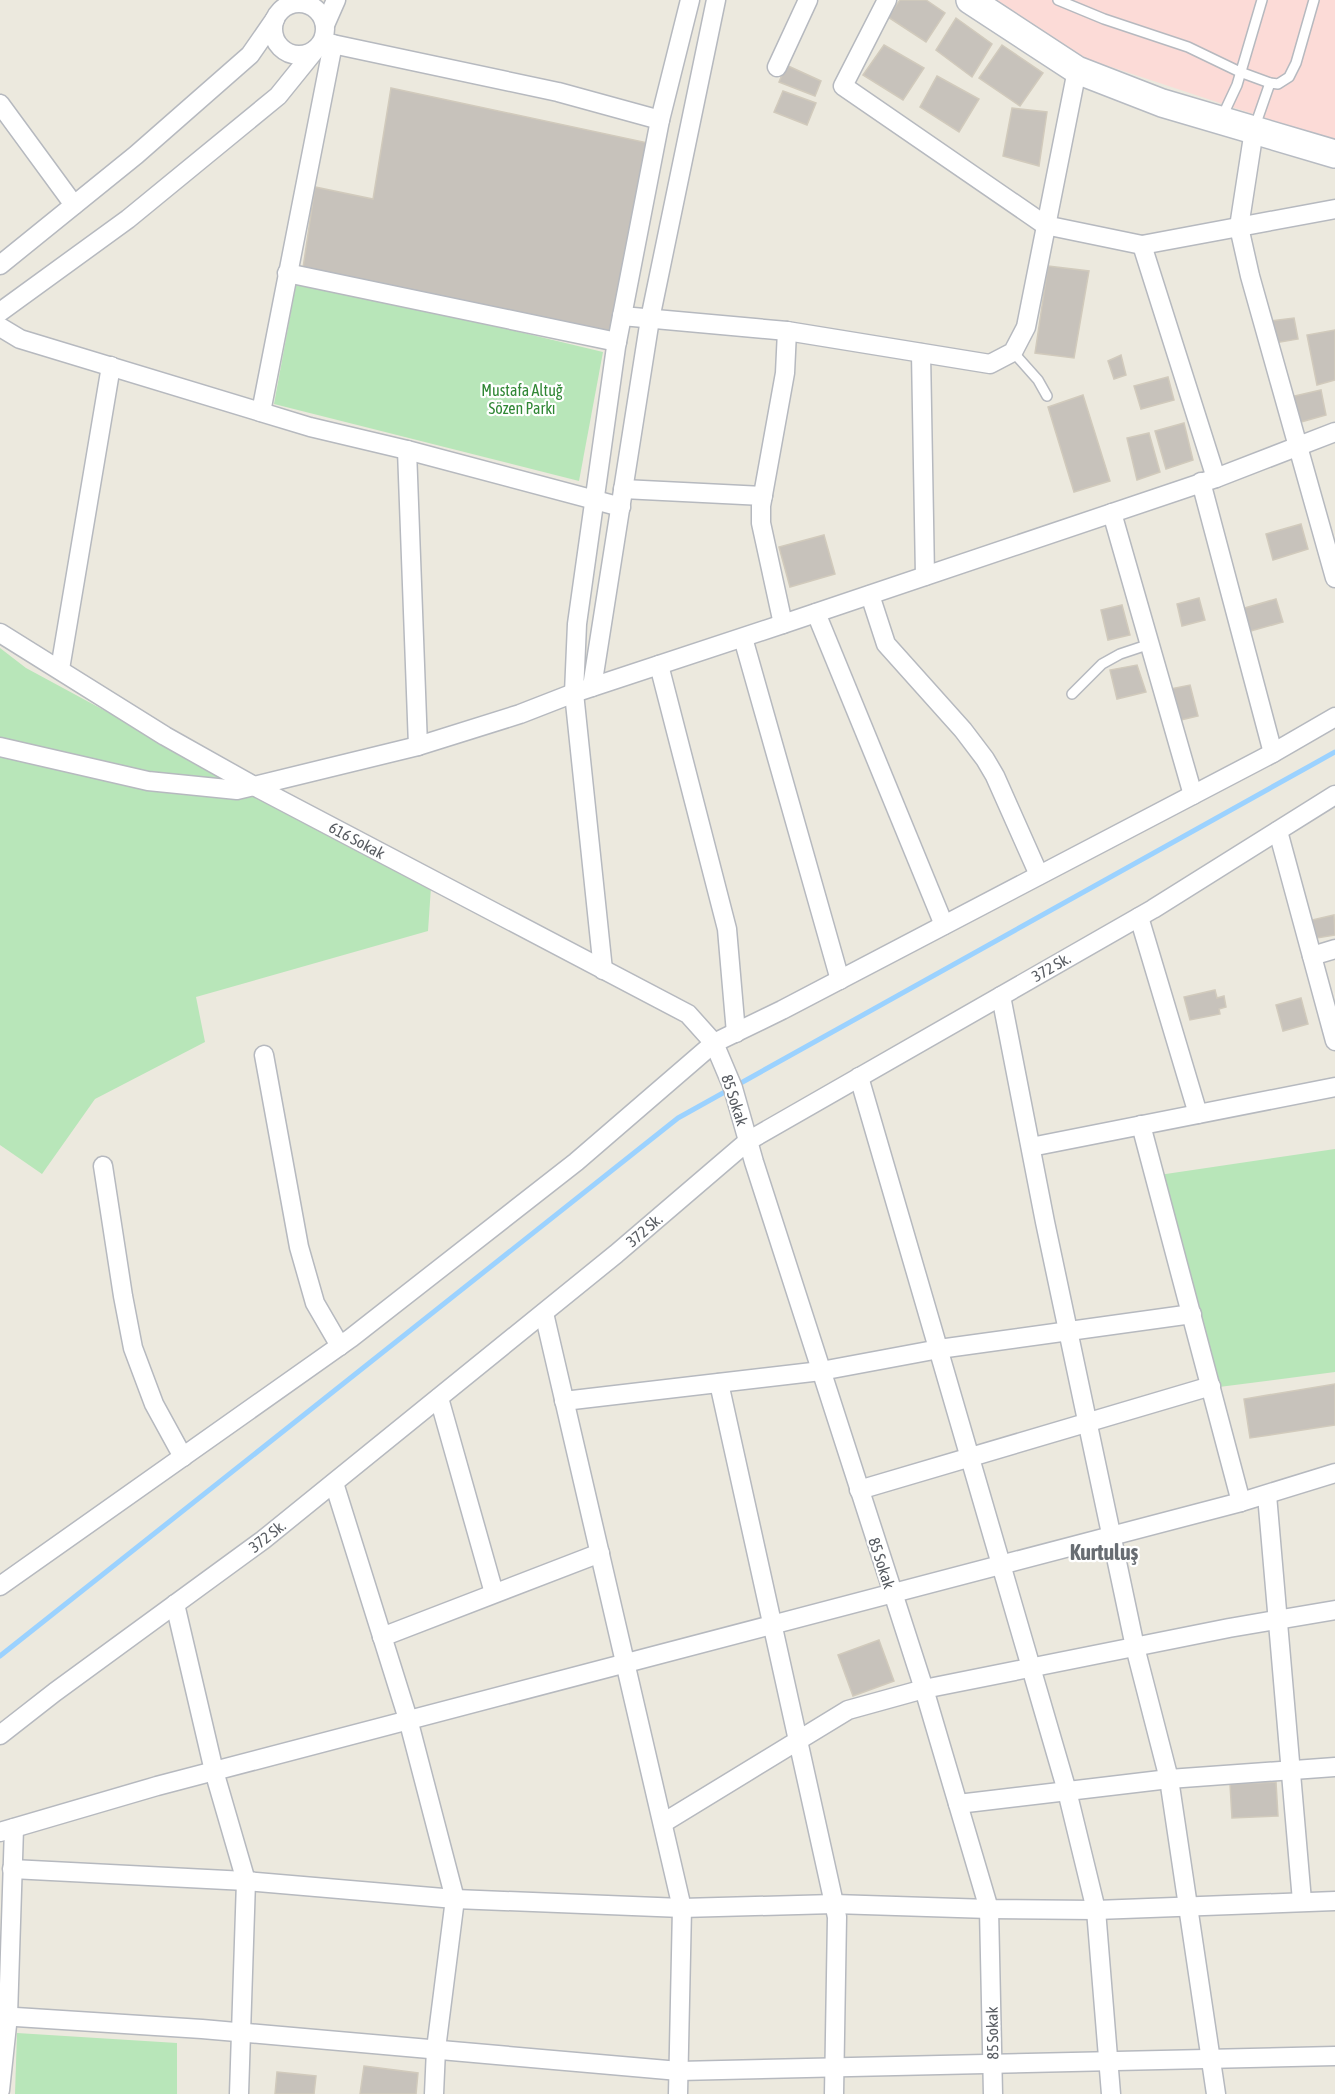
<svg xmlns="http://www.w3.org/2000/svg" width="1335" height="2094" viewBox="0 0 1335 2094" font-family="'Asap Condensed',sans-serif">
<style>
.medical{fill:#fcdbd7}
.green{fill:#b8e6b9}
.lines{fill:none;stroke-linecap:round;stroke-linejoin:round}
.stream{stroke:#9bd2ff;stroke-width:5}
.building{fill:#c7c2bb;stroke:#d1cabc;stroke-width:1.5}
.lane-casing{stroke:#b6b9bf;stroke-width:12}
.street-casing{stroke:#b6b9bf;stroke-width:21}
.secondary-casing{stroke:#b7bbc2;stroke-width:30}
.lane{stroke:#fff;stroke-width:9}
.street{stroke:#fff;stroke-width:18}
.secondary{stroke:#fff;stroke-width:27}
.labels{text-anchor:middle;stroke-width:4.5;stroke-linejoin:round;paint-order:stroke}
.park-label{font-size:16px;fill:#308735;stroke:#fff}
.street-label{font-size:16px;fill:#575b61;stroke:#fff}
.district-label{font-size:22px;font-weight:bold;fill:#686d73;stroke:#fff}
</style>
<rect width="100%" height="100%" fill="#ece9de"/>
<!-- medical -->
<path class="medical" d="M997,0H1335V141L1087,59Z"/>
<!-- green -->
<g class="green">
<path d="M297,279L603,352L579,481L274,404Z"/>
<path d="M0,648L26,668L431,887L428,931L196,997L205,1042L95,1099L42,1174L0,1145Z"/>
<path d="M1335,1149V1372L1219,1387L1159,1175Z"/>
<path d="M17,2033L177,2043V2094H15Z"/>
</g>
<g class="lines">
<!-- stream -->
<path class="stream" d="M0,1656L678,1118L1335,752"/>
</g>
<!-- building -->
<g class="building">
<path d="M900,0H926L945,13L926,42L888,17Z"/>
<path d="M956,18L992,44L972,77L936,50Z"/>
<path d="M884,45L924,68L903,100L863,75Z"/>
<path d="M1002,45L1043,73L1020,106L979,78Z"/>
<path d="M786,65L821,81L815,96L779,82Z"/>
<path d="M937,76L979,99L959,132L920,107Z"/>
<path d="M391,88L648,143L610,334L303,268L315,187L373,199Z"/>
<path d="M783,91L816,103L807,125L774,112Z"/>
<path d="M1012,108L1047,112L1039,166L1003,156Z"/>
<path d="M1048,266L1089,271L1074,358L1035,353Z"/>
<path d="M1294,318L1298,339L1275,343L1270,321Z"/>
<path d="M1335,330V380L1317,385L1307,335Z"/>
<path d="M1121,355L1126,375L1114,379L1108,361Z"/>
<path d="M1168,377L1174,400L1141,409L1134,386Z"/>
<path d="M1321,390L1326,415L1294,424L1290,397Z"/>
<path d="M1083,395L1110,481L1074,492L1048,407Z"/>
<path d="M1184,423L1193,460L1166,469L1155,431Z"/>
<path d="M1149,433L1160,472L1137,480L1127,438Z"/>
<path d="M1301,524L1308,549L1273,560L1266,534Z"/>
<path d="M824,535L835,574L790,587L779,547Z"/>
<path d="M1199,598L1205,620L1182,626L1177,604Z"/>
<path d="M1276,599L1283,622L1247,632L1241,609Z"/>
<path d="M1122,605L1130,635L1108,640L1101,610Z"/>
<path d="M1137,665L1146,692L1117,699L1110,670Z"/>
<path d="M1190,685L1198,716L1172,722L1165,690Z"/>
<path d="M1334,915L1335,935L1317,938L1312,920Z"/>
<path d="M1215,990L1217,998L1224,996L1226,1007L1219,1009L1220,1014L1190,1020L1184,997Z"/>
<path d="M1301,998L1308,1024L1283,1031L1276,1005Z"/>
<path d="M1335,1384V1425L1250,1438L1244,1399Z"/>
<path d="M879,1640L894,1681L853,1696L838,1655Z"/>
<path d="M1276,1782L1278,1816L1232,1818L1230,1784Z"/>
<path d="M364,2066L418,2073L416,2094H360Z"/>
<path d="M277,2072L316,2076L314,2094H275Z"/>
</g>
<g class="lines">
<!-- lane casing -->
<g class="lane-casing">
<g id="lane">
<path d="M1058,0L1104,19L1188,47L1240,72L1270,83L1278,84L1289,77L1296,63L1314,0"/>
<path d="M1222,117L1237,85L1262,0"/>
<path d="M1254,129L1270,83"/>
<path d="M1013,352L1038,380L1047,396"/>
<path d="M1072,694L1102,664L1120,654L1150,644"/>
</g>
</g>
<!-- street casing -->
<g class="street-casing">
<g id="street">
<path d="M887,0L843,86L1045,225L1142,245L1335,209"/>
<circle cx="299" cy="29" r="26"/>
<path d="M325,25L336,0"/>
<path d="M323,42L558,92L660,120"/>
<path d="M777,67L808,0"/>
<path d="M0,104L74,205"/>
<path d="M1254,130L1239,227L1250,276L1335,578"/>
<path d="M1142,245L1216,478"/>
<path d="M0,265L136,155L250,55L275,19"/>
<path d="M287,273L617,342"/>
<path d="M0,312L128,219L278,96L316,49"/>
<path d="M622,316L787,331L990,364L1013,352L1026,327L1077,70"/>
<path d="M0,327L20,339L310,427L407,450L621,507"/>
<path d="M921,353L925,576"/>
<path d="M261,412L333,44"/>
<path d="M407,450L418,746"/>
<path d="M1201,482L1273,753"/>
<path d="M623,489L763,496"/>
<path d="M1112,513L1193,795"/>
<path d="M870,595L886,644L963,730L985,759L995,776L1039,875"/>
<path d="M816,613L944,925"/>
<path d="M783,624L761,523V506L785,373L787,331"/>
<path d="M0,633L165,736L254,786L688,1014L714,1043L733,1088L754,1162L924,1689L989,1909L993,2094"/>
<path d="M743,638L840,980"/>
<path d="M659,665L727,929L736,1033"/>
<path d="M60,669L111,366"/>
<path d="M592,687L650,319L716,0"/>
<path d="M0,747L148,781L237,790L254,786L418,746L520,714L574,693L783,624L1216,478L1335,432"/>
<path d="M1278,831L1335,1041"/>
<path d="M1139,917L1198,1114"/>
<path d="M1312,956L1335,949"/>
<path d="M603,970L574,693L577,624L616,347L660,120L690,0"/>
<path d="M1001,996L1045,1222L1135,1647L1169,1779L1216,2094"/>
<path d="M264,1055L299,1247L315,1303L340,1346"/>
<path d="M859,1077L1067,1791L1096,1910L1111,2094"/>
<path d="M1141,1125L1241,1502"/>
<path d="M1031,1147L1335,1087"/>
<path d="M103,1166L123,1296L133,1348L154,1404L183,1457"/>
<path d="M544,1313L682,1908L678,2094"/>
<path d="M719,1383L837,1917L834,2094"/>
<path d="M439,1398L494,1593"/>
<path d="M564,1401L821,1371L939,1349L1192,1314"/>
<path d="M334,1483L408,1719L455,1899L436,2049L434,2094"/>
<path d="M859,1490L1211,1386"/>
<path d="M1267,1495L1302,1901"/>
<path d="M0,1586L351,1338L576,1162L714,1043L782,1010L1273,753L1335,717"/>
<path d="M175,1604L214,1771L246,1881L239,2094"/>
<path d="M382,1637L600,1553"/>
<path d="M0,1735L55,1692L263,1540L616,1254L748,1141L1153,909L1335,795"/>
<path d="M958,1804L1169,1779L1335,1767"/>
<path d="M663,1823L848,1710L924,1689L1229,1628L1335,1610"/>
<path d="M0,1832L157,1786L1241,1502L1335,1473"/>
<path d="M12,1869L246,1881L455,1899L682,1908L834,1904L989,1909L1096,1910L1335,1901"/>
<path d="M0,2016L202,2029L679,2071L1335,2056"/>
<path d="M0,2090L8,2016L14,1828"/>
</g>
</g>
<!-- secondary casing -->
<g class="secondary-casing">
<path id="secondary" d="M970,0L1077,70L1162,103L1335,154"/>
</g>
<!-- lane -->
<use href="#lane" class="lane"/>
<!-- street -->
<use href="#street" class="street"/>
<!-- secondary -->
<use href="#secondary" class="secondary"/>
</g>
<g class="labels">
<!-- park labels -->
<g class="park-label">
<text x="522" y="396">Mustafa Altuğ<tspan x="522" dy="18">Sözen Parkı</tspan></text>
</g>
<!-- street labels -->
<g class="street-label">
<text transform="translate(357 840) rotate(28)" y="6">616 Sokak</text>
<text transform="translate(1051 967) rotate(-30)" y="6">372 Sk.</text>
<text transform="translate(735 1100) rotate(72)" y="6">85 Sokak</text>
<text transform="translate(644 1230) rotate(-41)" y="6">372 Sk.</text>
<text transform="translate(267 1536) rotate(-38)" y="6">372 Sk.</text>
<text transform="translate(882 1563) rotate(72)" y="6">85 Sokak</text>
<text transform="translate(992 2033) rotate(-91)" y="6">85 Sokak</text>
</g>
<!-- district labels -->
<g class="district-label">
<text x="1104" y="1560">Kurtuluş</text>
</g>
</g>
</svg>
